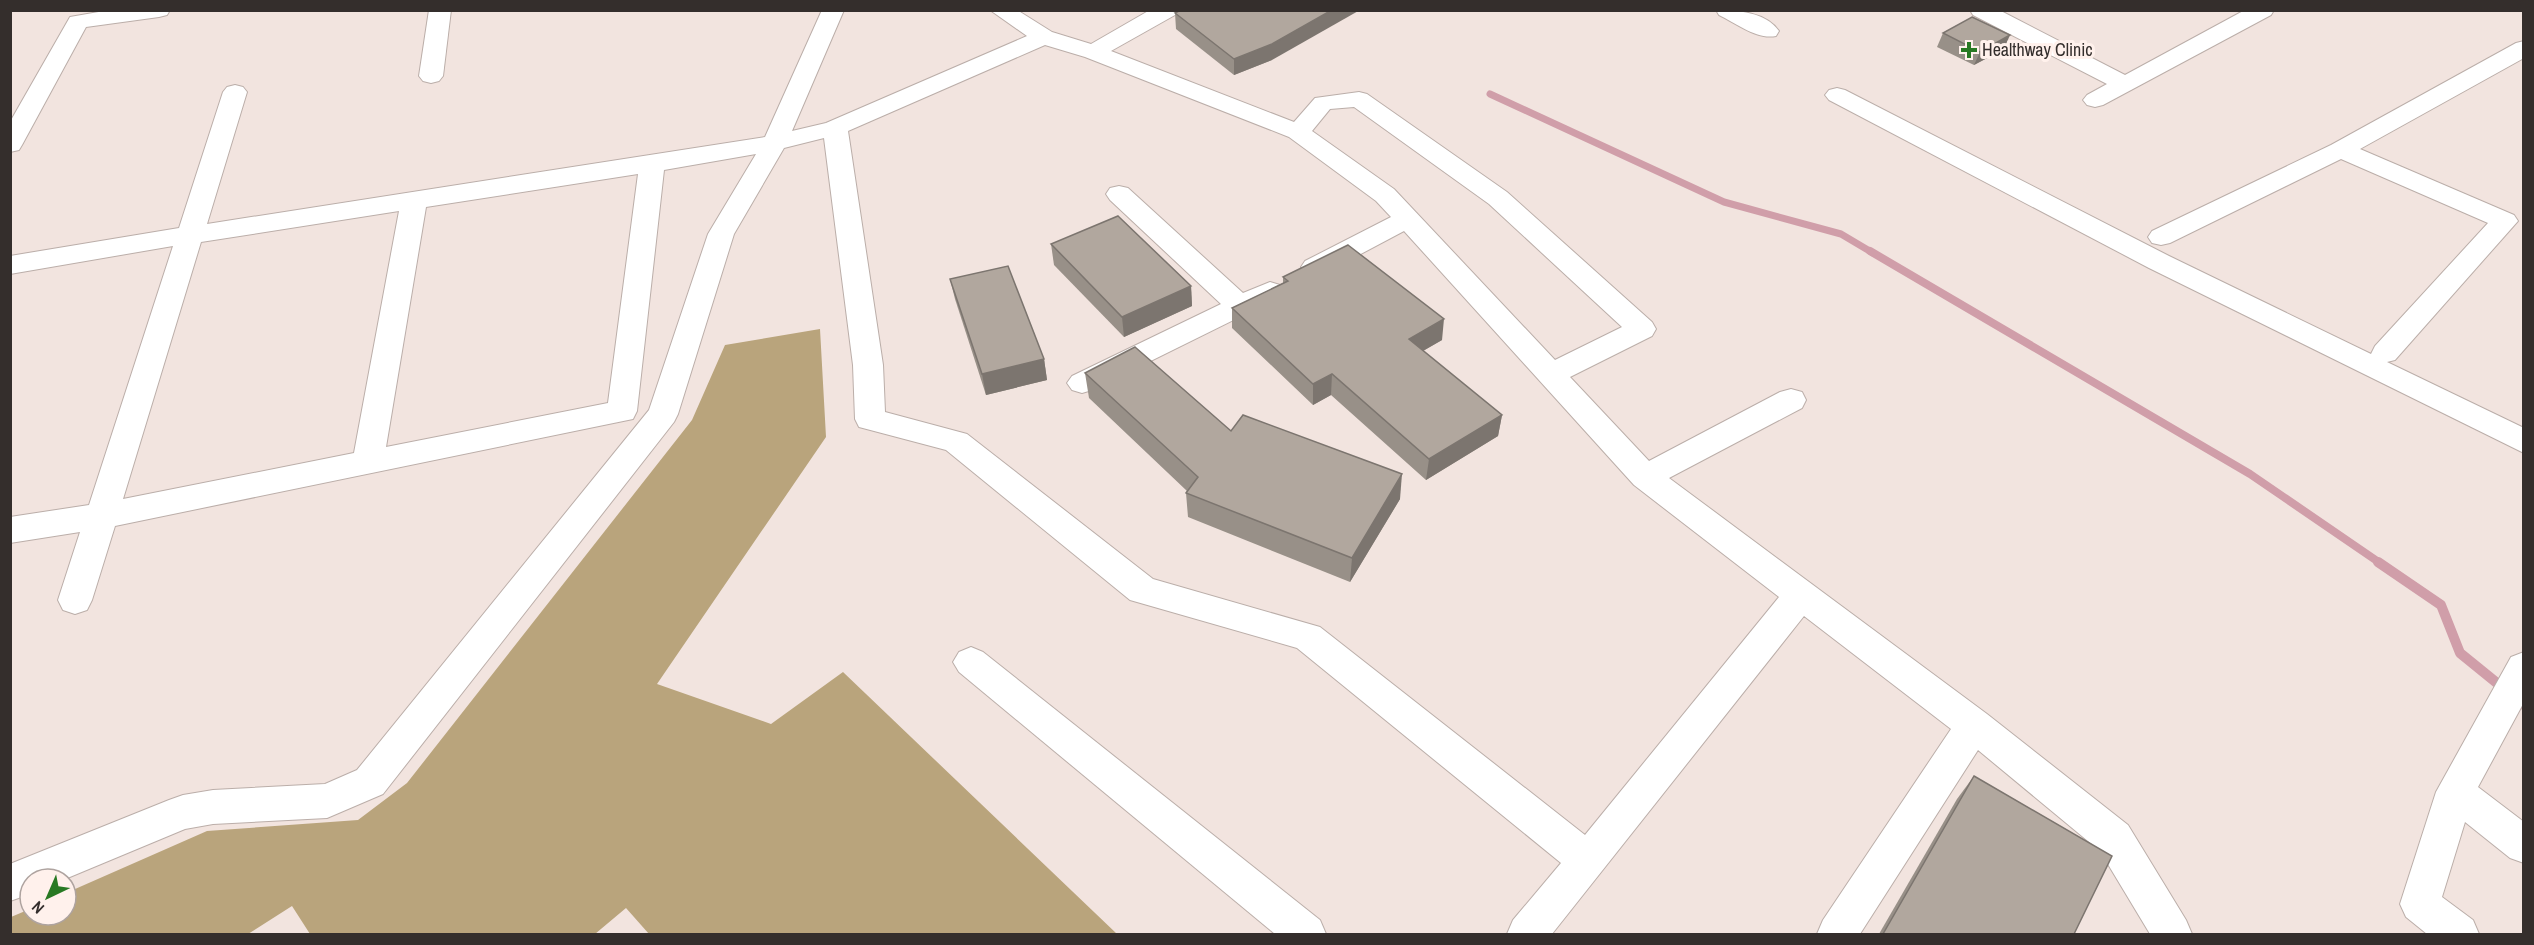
<svg xmlns="http://www.w3.org/2000/svg" width="2534" height="945" viewBox="0 0 2534 945" font-family="'Archivo Narrow',sans-serif">
<style>
.forest{fill:#b9a47c}
.lines{fill:none;stroke-linecap:round;stroke-linejoin:round}
.stream-far2{stroke:#d09ea9;stroke-width:7}
.stream-far1{stroke:#d09ea9;stroke-width:8}
.stream{stroke:#d09ea9;stroke-width:10}
.minor-casing{stroke:#bbaea9;stroke-width:2}
.minor{fill:#fff;fill-rule:evenodd}
.wall{fill:#989088}
.shaded-wall{fill:#7c756f}
.building{fill:#b1a79e;stroke:#7c756f;stroke-width:1.5}
.poi-dot{fill:#287923;stroke:#fff1ec;stroke-width:2}
.labels{text-anchor:middle;stroke-width:6;stroke-linejoin:round;paint-order:stroke}
.far-poi-label{font-size:18px;fill:#342e2c;stroke:#fff1ec;text-anchor:start}
</style>
<rect width="100%" height="100%" fill="#f2e4df"/>
<!-- forest -->
<path class="forest" d="M820,329L826,437L657,684L771,724L843,672L1117,934H649L626,908L595,934H310L292,906L248,934H11V917L30,909V915H66V893L207,831L358,820L407,783L692,420L725,345Z"/>
<g class="lines">
<!-- stream-far2 -->
<path class="stream-far2" d="M1490,94L1724,202L1841,234L1873,253"/>
<!-- stream-far1 -->
<path class="stream-far1" d="M1870,251L2250,474L2380,563"/>
<!-- stream -->
<path class="stream" d="M2378,562L2441,605L2460,653L2524,705"/>
<!-- minor casing -->
<g class="minor-casing">
<g id="minor">
<path d="M110,10H170L167,15L159,17L86,27L22,145L19,150L10,152V122L70,17Z"/>
<path d="M429,10H451L443,76L439,81L431,83L423,81L419,76Z"/>
<path d="M822,10H844L792,131L826,123L1027,36L990,10H1017L1052,32L1091,44L1150,10H1178L1175,15L1111,51L1294,122L1315,98L1359,92L1367,94L1507,192L1652,322L1656,329L1652,336L1570,377L1649,461L1780,392L1791,389L1802,392L1806,400L1802,408L1669,478L1987,714L2128,825L2186,920L2192,934H2150L2100,851L1978,750L1860,934H1817L1823,920L1951,729L1804,616L1552,934H1507L1513,920L1561,863L1297,648L1130,600L946,450L859,427L855,419L853,365L824,138L784,148L734,234L678,414L674,422L383,794L327,818L213,824L185,829L65,879H30V894L10,901V864L169,800L183,795L213,790L325,784L357,770L649,410L708,234L756,154L664,170L637,411L633,419L115,526L92,600L87,610L75,614L63,610L58,600L80,532L10,543V517L89,505L173,246L10,274V256L179,228L223,92L227,87L235,85L243,87L247,92L207,224L765,137ZM1045,45L1085,57L1289,137L1376,201L1391,217L1305,261L1301,267L1305,273L1315,276L1325,273L1404,231L1634,485L1779,597L1585,835L1320,627L1153,579L967,434L885,412L883,365L848,131ZM1354,107L1489,204L1622,327L1555,360L1394,189L1312,131L1330,109ZM638,174L608,403L386,447L426,207ZM399,211L354,453L123,499L201,242Z"/>
<path d="M1716,10C1737,10 1766,12 1779,31L1776,36C1757,40 1736,23 1719,15Z"/>
<path d="M1970,10H1999L2125,75L2245,10H2274L2271,15L2103,105L2095,107L2087,105L2083,100L2087,95L2107,84L1973,15Z"/>
<path d="M2524,41V58L2360,149L2514,215L2518,221L2395,360L2387,362L2524,428V453L2149,268L1829,100L1825,95L1829,90L1837,88L1845,90L2169,256L2371,354L2375,346L2488,223L2341,159L2170,243L2161,245L2152,243L2148,237L2152,231L2331,145L2516,43Z"/>
<path d="M1119,186L1128,188L1243,293L1270,282L1280,285L1284,291L1280,297L1092,390L1082,393L1072,390L1067,383L1072,376L1221,304L1110,200L1106,194L1110,188Z"/>
<path d="M971,647L983,652L1320,920L1326,934H1275L959,672L953,662L959,652Z"/>
<path d="M2524,652V702L2478,787L2524,822V863L2510,858L2465,822L2442,897L2473,920L2479,934H2427L2406,917L2400,904L2436,792L2511,657Z"/>
</g>
</g>
<!-- minor -->
<use href="#minor" class="minor"/>
</g>
<!-- wall -->
<g class="wall">
<path d="M1175,13L1272,60L1234,75L1176,29Z"/>
<path d="M1943,33L2004,49L1974,65L1937,47Z"/>
<path d="M1051,244L1191,286L1192,306L1124,337L1054,265Z"/>
<path d="M1283,277L1442,340L1423,351L1502,415L1498,436L1426,480L1331,395L1313,405L1232,328V308L1283,283Z"/>
<path d="M950,279L1044,359L1047,380L986,395L955,299Z"/>
<path d="M1085,373L1231,431L1400,499L1350,582L1188,517L1186,493L1187,491L1089,398Z"/>
<path d="M1974,776L2074,934H1879L1957,799Z"/>
</g>
<!-- shaded-wall -->
<g class="shaded-wall">
<path d="M1332,10H1360L1272,60L1234,75V59Z"/>
<path d="M2010,35L2004,49L1974,65L1980,52Z"/>
<path d="M1191,286L1192,306L1124,337L1122,317Z"/>
<path d="M1444,319L1442,340L1407,360L1409,339Z"/>
<path d="M1044,359L1047,380L986,395L982,374Z"/>
<path d="M1332,374L1331,395L1313,405V384Z"/>
<path d="M1502,415L1498,436L1426,480L1429,459Z"/>
<path d="M1402,474L1400,499L1350,582L1352,558Z"/>
</g>
<!-- building -->
<g class="building">
<path d="M1181,10H1332L1272,44L1234,59L1175,13Z"/>
<path d="M1972,17L2010,35L1980,52L1943,33Z"/>
<path d="M1118,216L1191,286L1122,317L1051,244Z"/>
<path d="M1348,245L1444,319L1409,339L1502,415L1429,459L1332,374L1313,384L1232,308L1288,281L1283,277Z"/>
<path d="M1008,266L1044,359L982,374L950,279Z"/>
<path d="M1135,347L1231,431L1243,415L1402,474L1352,558L1186,493L1198,477L1085,373Z"/>
<path d="M1974,776L2112,856L2074,934H1883Z"/>
</g>
<!-- markers -->
<path class="poi-dot" d="M1966 41h6v6h6v6h-6v6h-6v-6h-6v-6h6z"/>
<g class="labels">
<!-- far-poi labels -->
<g class="far-poi-label">
<text x="1982" y="56">Healthway Clinic</text>
</g>
</g>
<!-- border -->
<rect width="2534" height="945" fill="none" stroke="#342e2c" stroke-width="24"/>
<!-- north arrow -->
<g transform="translate(48 897) rotate(224)"><circle r="28" fill="#fff1ec" stroke="#aea39f" stroke-width="1.5"/>
<path d="M0-4.5L10 22L0 15L-10 22Z" fill="#287923"/>
<text y="-9" font-size="16" font-weight="bold" text-anchor="middle" fill="#342e2c">N</text>
</g>
</svg>
